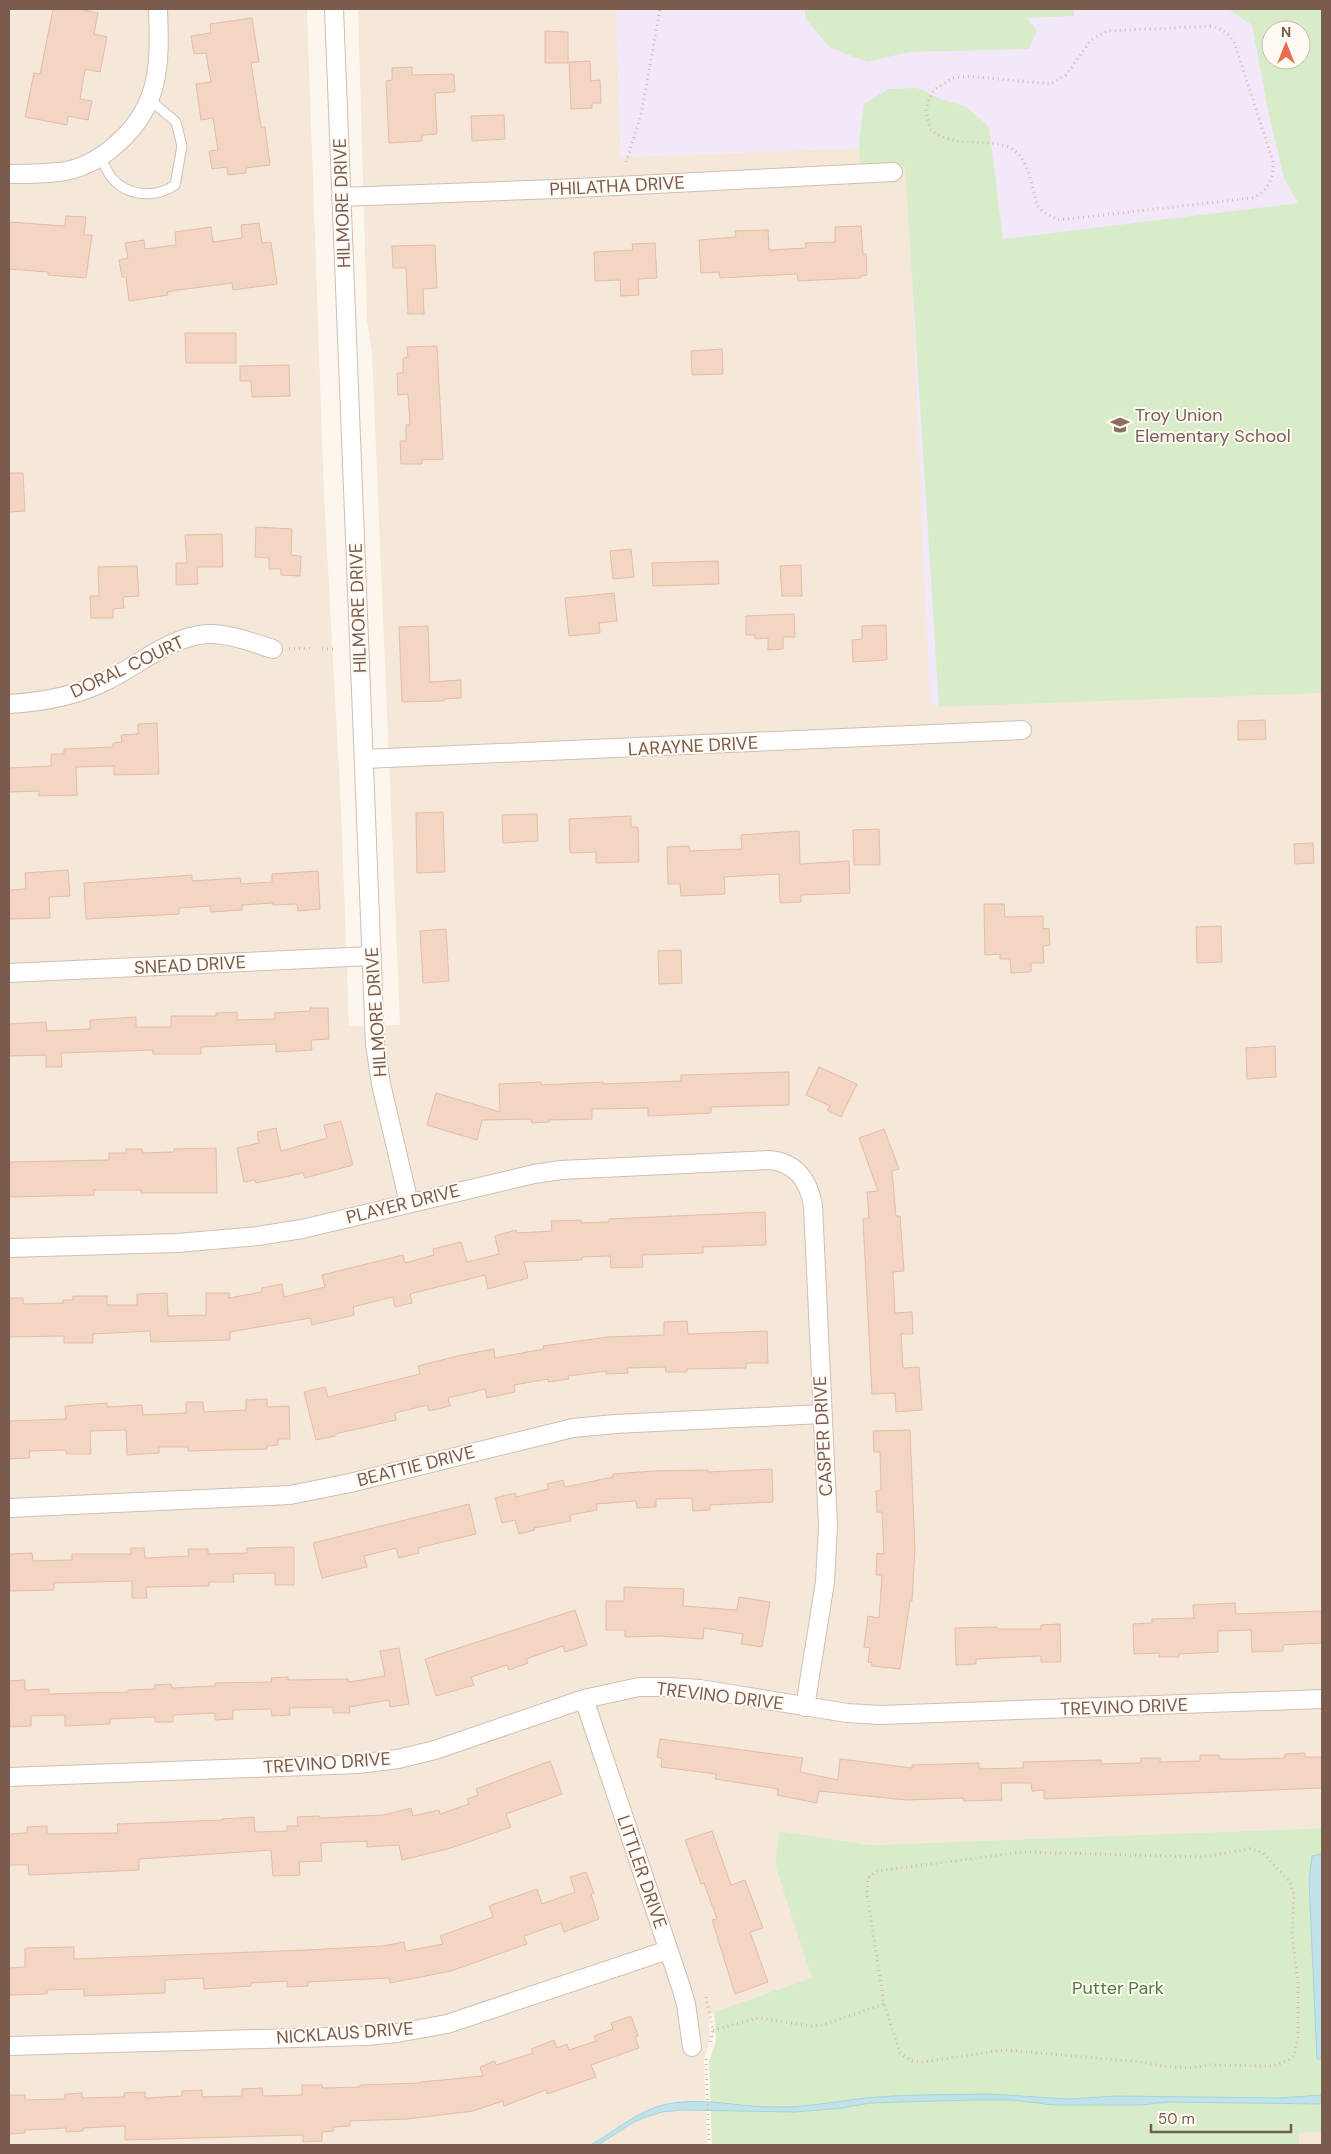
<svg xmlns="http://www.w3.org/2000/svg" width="1331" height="2154" viewBox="0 0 1331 2154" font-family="'DM Sans',sans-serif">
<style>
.residential{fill:#f5e8da}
.education{fill:#f3e8fa}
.green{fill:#d8ecc9;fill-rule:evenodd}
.water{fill:#bfe3e8;stroke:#a5d3da}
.building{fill:#f3d5c3;stroke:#e6bba3}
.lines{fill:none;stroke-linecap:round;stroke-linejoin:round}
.service-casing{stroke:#d1beb0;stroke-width:11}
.minor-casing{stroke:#d1beb0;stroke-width:20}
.path{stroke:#d9b8a5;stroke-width:3;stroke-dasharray:1 4;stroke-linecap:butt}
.service{stroke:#fff;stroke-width:9}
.minor{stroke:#fff;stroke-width:18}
.labels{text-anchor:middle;stroke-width:4;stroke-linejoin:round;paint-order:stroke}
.street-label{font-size:18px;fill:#7a5c4d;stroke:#fffaf3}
.education-label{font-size:18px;fill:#785e54;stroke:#fffaf3;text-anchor:start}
.park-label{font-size:18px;fill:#537a41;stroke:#fffaf3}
</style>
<rect width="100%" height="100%" fill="#fdf6ec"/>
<!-- residential -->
<g class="residential">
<path d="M9,9H307L324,494L341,808L349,1026L400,1025L372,354L367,320L358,9H616L621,157L906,146L1322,693V1828L871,1845L779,1831L775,1865L813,1978L709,2015L710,2039L704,2061L707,2145H9Z"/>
<path d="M1322,2132V2145H1299V2133Z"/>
</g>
<!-- education -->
<path class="education" d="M616,9H1284L1271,30V60L1322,132V693L930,705L906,146L621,157Z"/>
<!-- green -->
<g class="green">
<path d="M805,9H1074V16L1026,18L1037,30L1029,49L909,52L867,62L829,47L805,18Z"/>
<path d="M1228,9H1322V693L939,707L905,166L860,163L859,143L864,104L888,89L917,88L938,98L967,107L989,127L1003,239L1298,203L1284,178L1268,110L1252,25ZM1271,30H1301V60H1271Z"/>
<path d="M1322,1828V2132L1299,2133V2145H712L709,2061L716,2041L714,2012L812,1978L775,1865L779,1831L871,1845Z"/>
</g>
<!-- water -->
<g class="water">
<path d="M1322,1854V2059H1317L1309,1881L1312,1856Z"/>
<path d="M989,2094L1069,2099L1116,2096L1279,2098L1322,2095V2104L1169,2102L1140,2105H1054L1012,2100H970L870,2103L842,2108L795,2112L682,2110L662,2112L646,2117L634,2122L598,2145H590C615,2132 635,2112 663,2105C700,2096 736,2107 773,2107C805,2108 836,2101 867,2098C908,2094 949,2095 989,2094Z"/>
</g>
<!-- building -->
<g class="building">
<path d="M53,9H79L98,13L94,34L107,37L100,72L85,69L80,99L92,101L88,120L68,116L67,125L25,117L34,73L40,74Z"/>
<path d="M252,18L259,62L251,63L261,127H265L270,165L246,168V173L228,175L227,167L212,169L209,151L218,150L213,118L201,120L196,84L211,82L206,53L194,54L191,36L211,33L210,24Z"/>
<path d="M545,31L568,32V63H545Z"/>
<path d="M590,61L591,81L600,80L601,103H592V108L571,109L569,62Z"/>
<path d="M412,67V75L454,74L455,92L435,93L437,134L422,135V141L389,143L386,81L392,80V68Z"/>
<path d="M504,115L505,139L472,141L471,116Z"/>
<path d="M66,216L86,217L84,235H92L86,278L48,275V272L9,269V222L65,226Z"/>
<path d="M259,223L262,243L271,242L277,284L233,290L232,283L178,290L167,292L168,295L129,301L126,277H122L119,260L128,258L125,243L144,240L145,249L176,245L175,232L211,227L213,242L242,238L241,225Z"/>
<path d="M861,226L863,254H866L867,275L860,276V278L798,281L797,274L720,278L719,272L701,273L699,240L736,237L735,231L768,230L769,250L806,248L805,243L835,242V227Z"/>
<path d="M655,243L657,278L638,279L639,295L621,296L620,280L595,281L594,252L633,250L632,244Z"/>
<path d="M435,245L437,288L423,289L424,314H408L406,268H393L392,246Z"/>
<path d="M185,333H236V363H186Z"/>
<path d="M437,346L443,459L422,460V464H401L400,441H406V425H410L408,394L398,395L397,373H403V358L408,357L407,347Z"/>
<path d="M722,349L723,374L692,375L691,351Z"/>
<path d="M289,365L290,396L252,397L251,381H240V366Z"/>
<path d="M9,473H23L25,511L9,512Z"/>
<path d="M256,527L292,529L291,555L301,556L300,576L281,575V569H269V558L255,557Z"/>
<path d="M222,534L223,567H197L198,584L176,585V563H187L185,535Z"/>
<path d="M631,549L634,577L613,579L610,551Z"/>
<path d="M718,561L719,584L653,586L652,563Z"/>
<path d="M801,565L802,596H782L780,566Z"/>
<path d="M137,566L139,596L123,597L124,608L113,609V618H91L90,596H99L98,567Z"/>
<path d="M614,593L617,621L599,623L600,633L569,636L565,598Z"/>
<path d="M794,614L795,637H783V649L768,650V638L755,639V635H746V616Z"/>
<path d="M886,625L887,660L853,662L852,640L862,639V626Z"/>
<path d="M428,626L430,682L461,680V698L444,699V701L402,702L399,627Z"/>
<path d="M1265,720L1266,739L1238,740V721Z"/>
<path d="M157,723L159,774L114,775V766L76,767L77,795L39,796V791L9,792V768L51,766V754H64V749L113,747V743L122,742L121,735L138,734V724Z"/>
<path d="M443,812L445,872L417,873L416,813Z"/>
<path d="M537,814L538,841L503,843L502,815Z"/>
<path d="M631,816V827H638L639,862L596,863V852L570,853L569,819Z"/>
<path d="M879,829L880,865H854L853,830Z"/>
<path d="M799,831L800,864L849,861L850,893L801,895V902L780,903L779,874L724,877L725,894L681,896L680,884H668L667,847L689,846L690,851L742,849L741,835Z"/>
<path d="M1313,843L1314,863L1295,864L1294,844Z"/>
<path d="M68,870L70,896L49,897L50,918L9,919V890L26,889L25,873Z"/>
<path d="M318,871L320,909L298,911L297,904L273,905V903L242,905V910L211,912L210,906L179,908V914L86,919L84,883L192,875V881L240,878L241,884L272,882V874Z"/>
<path d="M984,904H1004L1005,917L1043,916V929L1049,928L1050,945L1043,946L1044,963H1031V972L1011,973L1010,959H1000V954L985,955Z"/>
<path d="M1221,926L1222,962L1197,963L1196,927Z"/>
<path d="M446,929L449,981L423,983L420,931Z"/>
<path d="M681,950L682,983L659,984L658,951Z"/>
<path d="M310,1008H328L329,1039L311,1040L312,1050L276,1052V1044L201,1047V1054H153V1050L61,1053L62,1067H46V1055L9,1056V1024L46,1022L47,1031L90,1029V1020L136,1017V1027H171V1016H216V1013L237,1012V1020L275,1019V1013L310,1011Z"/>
<path d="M1275,1046L1276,1077L1247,1079L1246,1048Z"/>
<path d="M819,1067L857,1084L841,1117L827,1110L830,1106L806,1095Z"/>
<path d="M789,1072V1105L711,1107V1113L648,1116V1108L592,1109V1119L549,1120V1122L532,1123L531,1119L482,1120L477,1140L427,1125L436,1093L500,1112L499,1084L541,1082V1085L603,1082V1084L681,1081V1075Z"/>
<path d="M341,1121L353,1165L305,1178L303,1173L256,1183L255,1180L244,1182L237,1148L259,1143L257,1132L276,1128L281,1151L327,1138L324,1125Z"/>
<path d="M884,1129L899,1169L892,1171L896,1216H900L904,1271L893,1272L895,1313L912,1312L913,1334H901L903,1368L919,1367L922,1410L896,1412L895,1393L872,1394L863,1219L869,1218L867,1192L878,1191L859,1138Z"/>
<path d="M216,1148L217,1193H141V1190H94V1195L9,1197L10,1162L109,1160V1153H126V1149H142L143,1153L174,1152V1149Z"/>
<path d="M765,1212L766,1245L703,1247V1253L642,1255L643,1267L611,1268L610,1256L582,1257V1260L524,1262L528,1278L488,1289L485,1275L410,1294L412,1303L395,1307L393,1297L353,1307L354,1315L312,1325L310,1318L230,1332V1340L151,1342L150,1331L93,1334V1343H64V1336L9,1337V1298H23V1304L63,1303V1300H73V1296H107V1305H137V1294L167,1293L168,1316L206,1315V1293H229V1298L262,1292V1288L282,1284L284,1297L325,1287L322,1275L403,1255L405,1263L434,1255L433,1249L461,1242L467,1262L499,1254L495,1236L516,1230L517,1233L552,1231L551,1221L581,1220V1223L609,1222V1219Z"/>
<path d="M687,1321L688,1334L767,1331L768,1363H746V1368L687,1369V1372H666L665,1367L627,1368L628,1373L606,1374V1371L568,1376L569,1379L548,1382V1379L514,1385L515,1392L487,1398L485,1389L448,1398L450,1406L429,1411L427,1405L395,1413L396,1420L335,1434V1436L316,1440L304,1392L325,1387L328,1397L420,1374L418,1366L462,1355L494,1349L495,1358L544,1349L543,1346L608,1337L664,1335V1322Z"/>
<path d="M267,1399V1407L289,1406L290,1439H278V1445L267,1446V1449L188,1451V1447H159V1453L127,1455L126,1430L90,1431L91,1454H66V1450L29,1451L30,1458L9,1459V1421L66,1419L65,1406L107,1403V1407L142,1405L143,1415L186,1413V1402H203L204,1412L246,1410V1400Z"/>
<path d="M910,1430L915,1550L912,1601H910L900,1669L872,1666V1663L868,1662L870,1648L864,1647L868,1616L879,1618L882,1575H876L877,1553L884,1554L882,1512H877L876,1491L881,1490L880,1452H874L873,1431Z"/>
<path d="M772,1469L773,1502L710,1505V1510L693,1511L692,1498L656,1499V1507L637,1508L636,1501L596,1504L597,1510L570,1515L571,1521L534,1528L535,1530L519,1534L515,1520L502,1523L495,1498L515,1493L516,1497L548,1489L547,1484L563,1480L565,1487L613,1477V1474L653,1471L708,1470V1472Z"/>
<path d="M469,1504L476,1534L418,1548L419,1553L399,1558L396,1548L364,1556L367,1567L322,1578L313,1543Z"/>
<path d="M294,1547V1585H275V1573L233,1574L234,1582H209V1586L146,1587L147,1598H132V1581L54,1583V1590L10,1591L9,1554L32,1553L33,1561L72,1560V1554H131V1548H144L145,1558L189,1556L188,1549H208V1554L247,1553V1548Z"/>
<path d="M624,1587L684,1589L683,1606L737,1610L739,1597L770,1602L762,1647L741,1644L743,1634L704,1628L703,1639L659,1636L625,1637V1630H606V1601H624Z"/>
<path d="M1235,1603L1236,1614L1322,1611V1643L1283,1645V1651L1252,1652L1251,1630L1218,1631V1652L1179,1654V1657H1159V1653L1134,1654L1133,1624L1152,1623V1619L1194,1618L1193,1605Z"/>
<path d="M575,1610L587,1645L565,1652L563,1646L526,1659L528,1663L509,1670L507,1665L471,1677L474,1685L436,1696L425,1659Z"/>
<path d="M1060,1624L1061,1662H1041V1656L976,1659V1664L956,1665L955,1628L997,1627V1629H1041V1625Z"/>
<path d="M399,1648L409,1704L390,1707L389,1700L349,1707L350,1713H333V1707L289,1708L290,1715L272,1716L271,1709L233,1710V1719L215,1720V1713L173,1715V1722H155V1717L110,1719V1724L65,1726V1715L31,1716V1726L10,1727L9,1681L25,1680V1690L49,1689V1694L128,1692V1690L155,1689V1685L171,1684L172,1688L215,1686V1683L272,1682L271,1678L288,1677V1680L348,1679L349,1682L385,1676L380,1651Z"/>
<path d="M660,1739L803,1758L800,1772L838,1780L840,1759L912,1768V1765L979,1763V1769L1023,1768V1762L1101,1760V1764L1141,1763V1758H1160V1762L1200,1761V1755H1219L1220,1759H1245L1285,1758V1754L1305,1753V1757H1322V1788L1044,1799V1790L1032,1791L1031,1783H1001L1002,1800L964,1801L963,1798L906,1800L819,1791L817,1803L777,1795L778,1789L715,1779L716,1774L661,1767L662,1758L657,1757Z"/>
<path d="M550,1761L562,1794L506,1814L511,1827L451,1848L402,1860L399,1845L367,1847V1841L321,1843L322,1861L299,1862L300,1875L273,1876L271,1850L139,1859V1870L29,1875L28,1865H9V1834L27,1833V1827L47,1826V1834L118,1833L117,1824L222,1820V1819L254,1817L255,1832L287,1831V1826H298L297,1817L319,1816L320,1818L383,1815L411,1808L413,1816L439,1810L440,1814L469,1804L467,1799L478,1795L476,1789Z"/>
<path d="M712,1831L731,1885L745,1880L763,1928L750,1932L768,1982L735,1994L712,1920L717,1919L704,1883L701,1884L685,1840Z"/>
<path d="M586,1872L594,1893L591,1894L599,1919L564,1932L561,1923L524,1936L527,1944L451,1971L390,1983L389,1978L308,1982V1986L287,1987V1981L251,1983V1986L204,1989L203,1978L165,1980V1993L84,1996V1989L47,1990V1994L9,1995V1968L25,1967V1948L74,1947V1959L306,1950L382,1946L404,1942L406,1951L443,1944L440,1936L493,1917L489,1906L537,1889L542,1904L575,1892L570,1877Z"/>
<path d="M631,2016L638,2036L635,2037L639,2048L591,2065L596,2077L547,2094L546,2090L504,2106L503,2101L473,2111L407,2119L350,2121V2126L333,2127V2131L322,2132V2141L303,2142V2135L125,2140V2126L83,2128V2131L66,2132V2128L25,2130V2133L9,2134V2095H25V2100L65,2099V2094L82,2093V2098L124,2097V2093L145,2092V2098L182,2096V2091L202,2090V2097L242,2096V2089L262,2088L263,2096L302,2095V2085H322L323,2088L360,2087V2085L421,2083V2082L483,2076L480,2067L495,2061L496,2065L533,2053L531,2049L554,2040L557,2048L567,2044L569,2050L596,2041L594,2036L613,2029L611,2023Z"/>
</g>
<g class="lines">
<!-- service casing -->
<g class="service-casing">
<path id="service" d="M100,158C104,164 107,172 112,178C128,197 156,198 175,185L182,146L176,122L151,101"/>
</g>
<!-- minor casing -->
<g class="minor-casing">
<g id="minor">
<path d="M334,9L375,1044L381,1084L409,1203"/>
<path d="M9,174C28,174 47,174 66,171C86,167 104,156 119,142C161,104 160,62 158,9"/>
<path d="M341,197L557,189L893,172"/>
<path d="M9,704C43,702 77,696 108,680C140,664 170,637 207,634C229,633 253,643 273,649"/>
<path d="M364,759L1022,730"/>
<path d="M9,973L372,956"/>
<path d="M9,1248L177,1243L258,1236L302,1229L534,1174L561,1170L769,1160C796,1162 809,1181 813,1206L828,1526L825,1582L805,1707"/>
<path d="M9,1508L290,1495L350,1483L573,1428L615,1424L822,1414"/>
<path d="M584,1699L681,1987L686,2004L692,2047"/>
<path d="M9,1777L358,1764L398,1759L435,1750L584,1699L639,1687H669L700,1689L847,1713L880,1715L1322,1699"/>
<path d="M9,2046L366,2036L397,2033L447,2024L668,1950"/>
</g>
</g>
<!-- path -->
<g class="path">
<path d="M1210,26C1222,28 1227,32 1234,42L1273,162C1274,178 1268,192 1252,198L1058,220L1042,211L1037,205C1033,190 1030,170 1021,157C1003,131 958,154 930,129L926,109L929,100L934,90L953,78L967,76L1051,84L1066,75L1091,40L1107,31Z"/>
<path d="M626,162L641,115L660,9"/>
<path d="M289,649L311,648"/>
<path d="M322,649H336"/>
<path d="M706,1997L713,2030L710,2045"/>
<path d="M713,2030L758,2018L810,2026L822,2025L884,2004L867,1894L868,1878L876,1871L1023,1852L1202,1857L1250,1849L1262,1852L1289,1881L1294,1894L1292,1934L1298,1984V2037L1294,2056L1287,2061L1272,2066L1207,2065L1192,2068L1162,2066L1142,2062L1005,2050L922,2062L912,2061L900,2053L884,2004"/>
<path d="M706,2059L709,2145"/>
</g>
<!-- service -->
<use href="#service" class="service"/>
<!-- minor -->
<use href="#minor" class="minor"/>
</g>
<!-- icons -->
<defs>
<g id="school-bare" transform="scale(1.5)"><path d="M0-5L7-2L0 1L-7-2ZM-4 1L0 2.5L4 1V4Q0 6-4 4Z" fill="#8d6e63" stroke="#fffaf3" stroke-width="2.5" paint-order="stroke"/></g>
</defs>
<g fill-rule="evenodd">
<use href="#school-bare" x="1120" y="425"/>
</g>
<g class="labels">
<!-- street labels -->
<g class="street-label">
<text transform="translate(617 186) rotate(-3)" y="6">PHILATHA DRIVE</text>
<text transform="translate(342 203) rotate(-92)" y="6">HILMORE DRIVE</text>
<text transform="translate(358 608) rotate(-92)" y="6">HILMORE DRIVE</text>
<text transform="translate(127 667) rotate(-25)" y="6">DORAL COURT</text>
<text transform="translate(693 746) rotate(-3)" y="6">LARAYNE DRIVE</text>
<text transform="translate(190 965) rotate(-3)" y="6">SNEAD DRIVE</text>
<text transform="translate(376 1012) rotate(-94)" y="6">HILMORE DRIVE</text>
<text transform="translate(403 1204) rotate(-14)" y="6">PLAYER DRIVE</text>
<text transform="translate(823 1436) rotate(-93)" y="6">CASPER DRIVE</text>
<text transform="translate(416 1466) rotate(-14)" y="6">BEATTIE DRIVE</text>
<text transform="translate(720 1696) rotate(7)" y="6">TREVINO DRIVE</text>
<text transform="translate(1124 1707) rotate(-2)" y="6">TREVINO DRIVE</text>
<text transform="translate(327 1763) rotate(-4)" y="6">TREVINO DRIVE</text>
<text transform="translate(642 1872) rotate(71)" y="6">LITTLER DRIVE</text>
<text transform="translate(345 2033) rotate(-4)" y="6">NICKLAUS DRIVE</text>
</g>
<!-- education labels -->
<g class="education-label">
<text x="1135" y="421">Troy Union<tspan x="1135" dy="21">Elementary School</tspan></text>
</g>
<!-- park labels -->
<g class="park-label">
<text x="1118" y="1994">Putter Park</text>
</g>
</g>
<!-- border -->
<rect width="1331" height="2154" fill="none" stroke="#7a5c4d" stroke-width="20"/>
<!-- north arrow -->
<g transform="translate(1286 45)"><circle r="24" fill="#fffaf3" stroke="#cabbb1"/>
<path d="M0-4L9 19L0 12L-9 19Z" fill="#e76f51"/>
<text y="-8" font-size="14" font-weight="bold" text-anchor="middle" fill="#7a5c4d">N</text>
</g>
<!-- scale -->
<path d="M1151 2124v8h140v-8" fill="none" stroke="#7a5c4d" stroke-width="2.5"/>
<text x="1158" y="2124" font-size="15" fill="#7a5c4d" stroke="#fffaf3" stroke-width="4" paint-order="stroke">50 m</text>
</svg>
